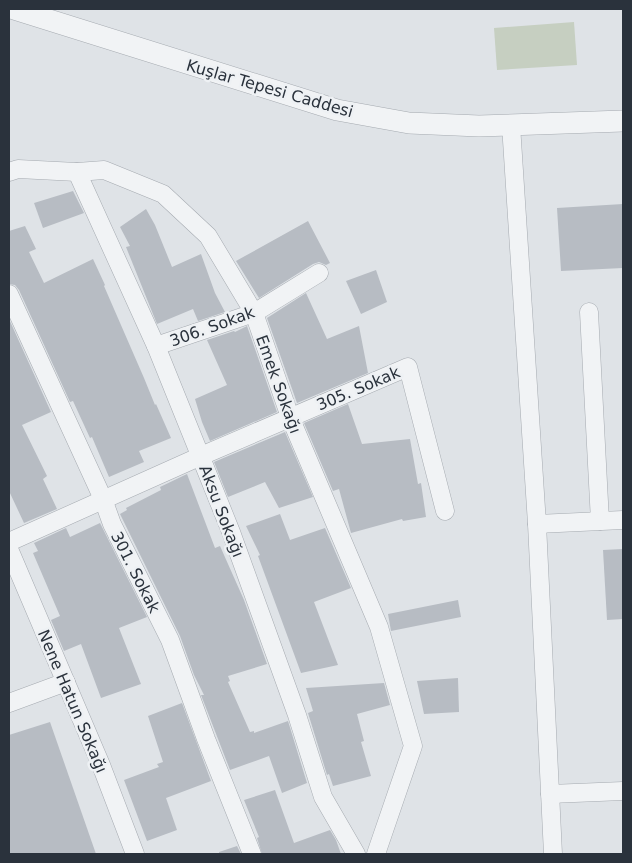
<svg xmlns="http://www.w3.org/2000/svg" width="632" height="863" viewBox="0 0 632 863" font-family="'DejaVu Sans',sans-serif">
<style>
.green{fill:#c6cfc1}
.building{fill:#b7bcc3}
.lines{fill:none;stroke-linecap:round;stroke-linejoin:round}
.minor-casing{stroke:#a5aab0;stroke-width:19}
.tertiary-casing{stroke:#a5aab0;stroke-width:22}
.minor{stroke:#f1f3f5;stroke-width:18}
.tertiary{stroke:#f1f3f5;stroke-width:21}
.labels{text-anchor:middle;stroke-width:5;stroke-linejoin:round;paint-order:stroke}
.street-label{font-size:16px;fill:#2a323c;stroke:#eef1f4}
</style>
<rect width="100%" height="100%" fill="#dfe3e7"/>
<!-- green -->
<path class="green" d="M574,22L577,65L497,70L494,28Z"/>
<!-- building -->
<g class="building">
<path d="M73,191L84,213L43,228L34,203Z"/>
<path d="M623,204V268L561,271L557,208Z"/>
<path d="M146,209L155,225L172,267L201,254L215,293L225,312L198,321L193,309L157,324L126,247L130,246L120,227Z"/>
<path d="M308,221L330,263L326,265L319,262L313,264L259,298L236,261Z"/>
<path d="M25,226L36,249L29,252L44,283L93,259L105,285L104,286L144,378L155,405L156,404L171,438L139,451L144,462L109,477L92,437L90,438L73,401L70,402L19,290L15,285L9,284V231Z"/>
<path d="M376,270L387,302L361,314L346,281Z"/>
<path d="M306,293L327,339L359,326L368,373L297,403L267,318Z"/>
<path d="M9,319L51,412L22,425L47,476L43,479L57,509L24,523L9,491Z"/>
<path d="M247,326L277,412L210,441L202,422L195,399L227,385L207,340L234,331L235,332Z"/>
<path d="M348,404L362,444L410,439L418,484L421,483L426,517L403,521L402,519L351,533L339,489L333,491L304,423Z"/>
<path d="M285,432L313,497L279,508L265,482L228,497L214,462Z"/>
<path d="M187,474L215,548L220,546L244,600L267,664L228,676L230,681L228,682L250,732L254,731V733L288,721L307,783L282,793L269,756L230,770L201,695H204L194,675L180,636L120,514L127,510L126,508L161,490L160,487Z"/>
<path d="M280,514L290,540L325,528L351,588L314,602L338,665L301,673L258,556L260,555L246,526Z"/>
<path d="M100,523L147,617L119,628L141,684L101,698L81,644L64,651L51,620L60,616L33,553L38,551L34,543L66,528L70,537Z"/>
<path d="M623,549V619L607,620L603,550Z"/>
<path d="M458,600L461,617L391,631L388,614Z"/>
<path d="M458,678L459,712L424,714L417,681Z"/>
<path d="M384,683L390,705L357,714L364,741L361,742L371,776L333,786L329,774L327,775L308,713L313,711L306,688Z"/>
<path d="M182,703L211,781L166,798L177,830L147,841L124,780L159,767L157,764L163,762L148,716Z"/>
<path d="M50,722L96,854H9V735Z"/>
<path d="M275,790L294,843L330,830L336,840L341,854H262L257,838L259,837L244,800Z"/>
<path d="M237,846L241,854H219V852Z"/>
</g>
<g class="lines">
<!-- minor casing -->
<g class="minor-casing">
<g id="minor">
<path d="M511,125L537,524L553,854"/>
<path d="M9,172L18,169L77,172L104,170L163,194L208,236L254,313L290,417L379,627L413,746L376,854"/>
<path d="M77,172L156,346L231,532L297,715L323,797L356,854"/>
<path d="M9,294L103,499L112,524L170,640L206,739L252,854"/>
<path d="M589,312L600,521"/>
<path d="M156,346L254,313L319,273"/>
<path d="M537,524L623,520"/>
<path d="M9,542L201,456L408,367L445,511"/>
<path d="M9,549L101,765L135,854"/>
<path d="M9,703L66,682"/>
<path d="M550,794L623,791"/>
</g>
</g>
<!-- tertiary casing -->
<g class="tertiary-casing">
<path id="tertiary" d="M14,9L337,110L409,123L479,126L623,121"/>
</g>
<!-- minor -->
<use href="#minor" class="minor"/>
<!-- tertiary -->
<use href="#tertiary" class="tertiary"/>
</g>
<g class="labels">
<!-- street labels -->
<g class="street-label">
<text transform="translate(270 88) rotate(16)" y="6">Kuşlar Tepesi Caddesi</text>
<text transform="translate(212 326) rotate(-20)" y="6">306. Sokak</text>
<text transform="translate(279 384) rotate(70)" y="6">Emek Sokağı</text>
<text transform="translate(358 388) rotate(-23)" y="6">305. Sokak</text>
<text transform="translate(222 511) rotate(69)" y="6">Aksu Sokağı</text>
<text transform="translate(136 572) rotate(63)" y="6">301. Sokak</text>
<text transform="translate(73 701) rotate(67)" y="6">Nene Hatun Sokağı</text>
</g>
</g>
<!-- border -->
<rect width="632" height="863" fill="none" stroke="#2a323c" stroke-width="20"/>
</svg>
